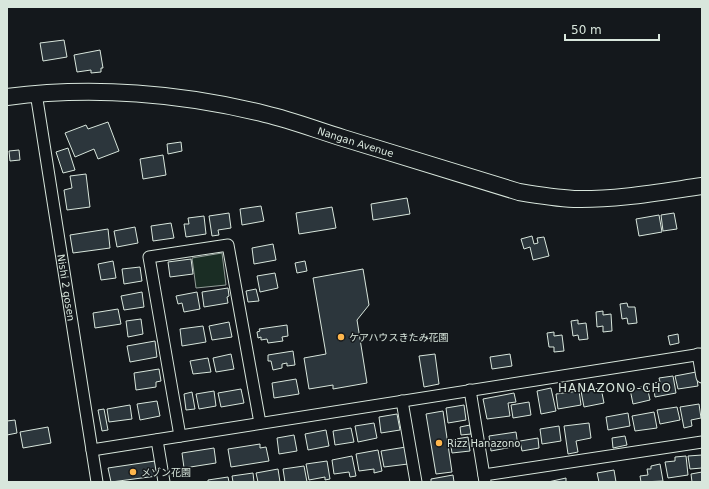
<svg xmlns="http://www.w3.org/2000/svg" width="709" height="489" viewBox="0 0 709 489" font-family="'DejaVu Sans','Noto Sans JP',sans-serif">
<style>
.green{fill:#1a2d24;stroke:#939e99}
.building{fill:#2c363c;stroke:#d8e6dc}
.lines{fill:none;stroke-linecap:round;stroke-linejoin:round}
.street-casing{stroke:#d8e6dc;stroke-width:13}
.secondary-casing{stroke:#d8e6dc;stroke-width:18}
.street{stroke:#14181c;stroke-width:11}
.secondary{stroke:#14181c;stroke-width:16}
.poi-dot{fill:#ffb74d;stroke:#14181c;stroke-width:1.5}
.labels{text-anchor:middle;stroke-width:3;stroke-linejoin:round;paint-order:stroke}
.street-label{font-size:10px;fill:#d8e6dc;stroke:#14181c}
.poi-label{font-size:10px;fill:#d8e6dc;stroke:#14181c;text-anchor:start}
.quarter-label{font-size:12px;letter-spacing:1px;fill:#d8e6dc;stroke:#14181c}
</style>
<rect width="100%" height="100%" fill="#14181c"/>
<!-- green -->
<path class="green" d="M222,253L226,285L196,288L192,258Z"/>
<!-- building -->
<g class="building">
<path d="M64,40L67,57L43,61L40,43Z"/>
<path d="M100,50L103,68H101V72L91,73V70L77,72L74,55Z"/>
<path d="M108,122L119,151L98,159L94,149L75,157L65,133L86,125L88,129Z"/>
<path d="M181,142L182,151L168,154L167,144Z"/>
<path d="M68,148L75,170L63,173L56,152Z"/>
<path d="M19,150L20,160L10,161L9,151Z"/>
<path d="M163,155L166,175L143,179L140,159Z"/>
<path d="M86,174L90,207L67,210L64,190L72,188L70,176Z"/>
<path d="M407,198L410,214L373,220L371,204Z"/>
<path d="M261,206L264,221L242,225L240,209Z"/>
<path d="M332,207L336,228L299,234L296,213Z"/>
<path d="M229,213L231,228L218,230L219,235L212,236L209,216Z"/>
<path d="M674,213L677,229L663,231L661,215Z"/>
<path d="M659,215L662,232L639,236L636,219Z"/>
<path d="M204,216L206,234L186,237L184,224H189L188,218Z"/>
<path d="M171,223L174,238L153,241L151,226Z"/>
<path d="M135,227L138,243L117,247L114,231Z"/>
<path d="M108,229L110,248L73,253L70,235Z"/>
<path d="M532,236L534,244L538,243L537,238L544,237L549,256L533,260L530,247L524,249L521,239Z"/>
<path d="M273,244L276,260L254,264L252,248Z"/>
<path d="M191,259L193,274L170,277L168,262Z"/>
<path d="M113,261L116,278L101,280L98,264Z"/>
<path d="M305,261L307,271L297,273L295,263Z"/>
<path d="M140,267L142,281L124,284L122,269Z"/>
<path d="M363,269L369,305L357,320L367,383L333,389V385L309,389L304,358L326,354L313,278Z"/>
<path d="M275,273L278,288L260,292L257,276Z"/>
<path d="M228,288L229,296L227,297L228,303L204,307L202,292Z"/>
<path d="M256,289L259,301L248,302L246,291Z"/>
<path d="M142,292L144,307L124,310L121,296Z"/>
<path d="M197,292L200,309L184,312L182,303L178,304L176,296Z"/>
<path d="M627,303L628,307H635L637,323L628,324L627,318L622,319L620,304Z"/>
<path d="M118,309L121,324L95,328L93,313Z"/>
<path d="M603,311V315L611,314L612,331L603,332V326L597,327L596,312Z"/>
<path d="M141,319L143,334L128,337L126,321Z"/>
<path d="M578,320V324L586,323L588,339L579,340L578,335L573,336L571,321Z"/>
<path d="M229,322L232,337L212,340L209,326Z"/>
<path d="M287,325L288,336L282,337L283,341L268,343L267,339L261,340V337L258,338L257,332L260,331L259,329Z"/>
<path d="M203,326L206,342L182,346L180,329Z"/>
<path d="M554,332V336L562,335L564,351L554,352V347H549L547,333Z"/>
<path d="M678,334L679,343L670,345L668,336Z"/>
<path d="M155,341L157,357L130,362L127,346Z"/>
<path d="M293,351L295,365L287,366V363L282,364V368L273,370L271,361H268V355Z"/>
<path d="M231,354L234,369L216,372L213,358Z"/>
<path d="M435,354L439,384L424,387L419,356Z"/>
<path d="M510,354L512,366L492,369L490,357Z"/>
<path d="M208,358L211,372L193,374L190,361Z"/>
<path d="M159,369L161,381L156,382V387L136,390L134,373Z"/>
<path d="M696,372L698,386L678,389L675,376Z"/>
<path d="M673,376L676,393L655,397L653,383L660,382L659,378Z"/>
<path d="M296,379L299,394L274,398L272,383Z"/>
<path d="M647,386L650,400L633,404L630,389Z"/>
<path d="M551,388L556,411L541,414L537,391Z"/>
<path d="M601,388L604,403L584,407L581,391Z"/>
<path d="M241,389L244,403L221,407L218,393Z"/>
<path d="M214,391L216,406L199,409L196,394Z"/>
<path d="M579,391L581,405L558,409L556,394Z"/>
<path d="M192,392L195,409L186,410L184,394Z"/>
<path d="M514,393L516,402L508,403L510,416L487,419L483,399Z"/>
<path d="M157,401L160,416L140,420L137,404Z"/>
<path d="M529,402L531,415L513,418L511,405Z"/>
<path d="M699,404L701,418L691,420L692,426L684,428L680,407Z"/>
<path d="M130,405L132,419L109,422L107,409Z"/>
<path d="M464,405L466,420L448,423L446,408Z"/>
<path d="M677,407L680,420L660,424L657,410Z"/>
<path d="M104,409L108,430L102,431L98,410Z"/>
<path d="M443,411L452,472L436,474L426,414Z"/>
<path d="M654,412L657,428L635,431L632,416Z"/>
<path d="M628,413L630,426L608,430L606,417Z"/>
<path d="M397,414L400,430L381,433L379,417Z"/>
<path d="M15,420L17,433L7,435V421Z"/>
<path d="M374,423L377,438L358,442L355,426Z"/>
<path d="M589,423L591,438L576,441L578,452L568,454L564,426Z"/>
<path d="M470,425L471,434L461,435L460,427Z"/>
<path d="M559,426L561,441L542,444L540,429Z"/>
<path d="M48,427L51,443L23,448L20,432Z"/>
<path d="M351,428L354,442L335,445L333,431Z"/>
<path d="M326,430L329,446L308,450L305,434Z"/>
<path d="M516,432L518,446L491,451L489,436Z"/>
<path d="M294,435L297,451L279,454L277,438Z"/>
<path d="M625,436L627,445L613,448L612,438Z"/>
<path d="M468,437L470,451L452,453L450,440Z"/>
<path d="M538,438L539,448L522,451L520,441Z"/>
<path d="M260,444V448L266,447L269,461L231,467L228,449Z"/>
<path d="M406,447L408,464L384,467L381,451Z"/>
<path d="M214,448L216,463L184,468L182,453Z"/>
<path d="M378,450L382,471L374,473V469L359,471L356,454Z"/>
<path d="M702,455V468L690,469L688,456Z"/>
<path d="M352,456L356,476L350,477L349,472L334,474L332,460Z"/>
<path d="M686,456L688,475L668,478L665,462L675,461V457Z"/>
<path d="M155,461L157,476L111,482L108,468Z"/>
<path d="M327,461L330,479L325,480V477L309,480L306,464Z"/>
<path d="M660,464L663,481L641,482L640,476L648,475L647,469H651V466Z"/>
<path d="M304,466L307,482H285L283,469Z"/>
<path d="M278,469L280,482H258L256,473Z"/>
<path d="M614,470L616,482H599L597,473Z"/>
<path d="M702,472V482H692L691,474Z"/>
<path d="M253,473L254,482H233L232,476Z"/>
<path d="M453,475L454,482H431V479Z"/>
<path d="M228,477L229,482H208V480Z"/>
<path d="M566,478V482H548Z"/>
</g>
<g class="lines">
<!-- street casing -->
<g class="street-casing">
<g id="street">
<path id="s1" d="M36,93L97,482"/>
<path d="M698,354L702,377"/>
<path d="M470,390L485,482"/>
<path d="M402,401L416,482"/>
<path d="M180,436L149,257L228,245L260,423"/>
<path d="M157,440L164,482"/>
<path d="M92,450L702,354"/>
<path d="M484,475L702,442"/>
</g>
</g>
<!-- secondary casing -->
<g class="secondary-casing">
<g id="secondary">
<path id="s2" d="M7,97C92,86 182,93 265,114C291,120 317,130 343,138C401,156 460,174 519,192C537,195 555,198 574,199C616,200 660,192 702,186"/>
</g>
</g>
<!-- street -->
<use href="#street" class="street"/>
<!-- secondary -->
<use href="#secondary" class="secondary"/>
</g>
<!-- markers -->
<g class="poi-dot">
<circle cx="341" cy="337" r="4"/>
<circle cx="439" cy="443" r="4"/>
<circle cx="133" cy="472" r="4"/>
</g>
<g class="labels">
<!-- street labels -->
<g class="street-label">
<text dy="4" stroke="none"><textPath href="#s2" startOffset="355">Nangan Avenue</textPath></text>
<text dy="4" stroke="none"><textPath href="#s1" startOffset="197">Nishi 2 gosen</textPath></text>
</g>
<!-- poi labels -->
<g class="poi-label">
<text x="349" y="341">ケアハウスきたみ花園</text>
<text x="447" y="447">Rizz Hanazono</text>
<text x="141" y="476">メゾン花園</text>
</g>
<!-- quarter labels -->
<g class="quarter-label">
<text x="615" y="392">HANAZONO-CHO</text>
</g>
</g>
<!-- border -->
<rect width="709" height="489" fill="none" stroke="#d8e6dc" stroke-width="16"/>
<!-- scale -->
<path d="M565 34v6h94v-6" fill="none" stroke="#d8e6dc" stroke-width="2"/>
<text x="571" y="34" font-size="12" fill="#d8e6dc" stroke="#14181c" stroke-width="3" paint-order="stroke">50 m</text>
</svg>
